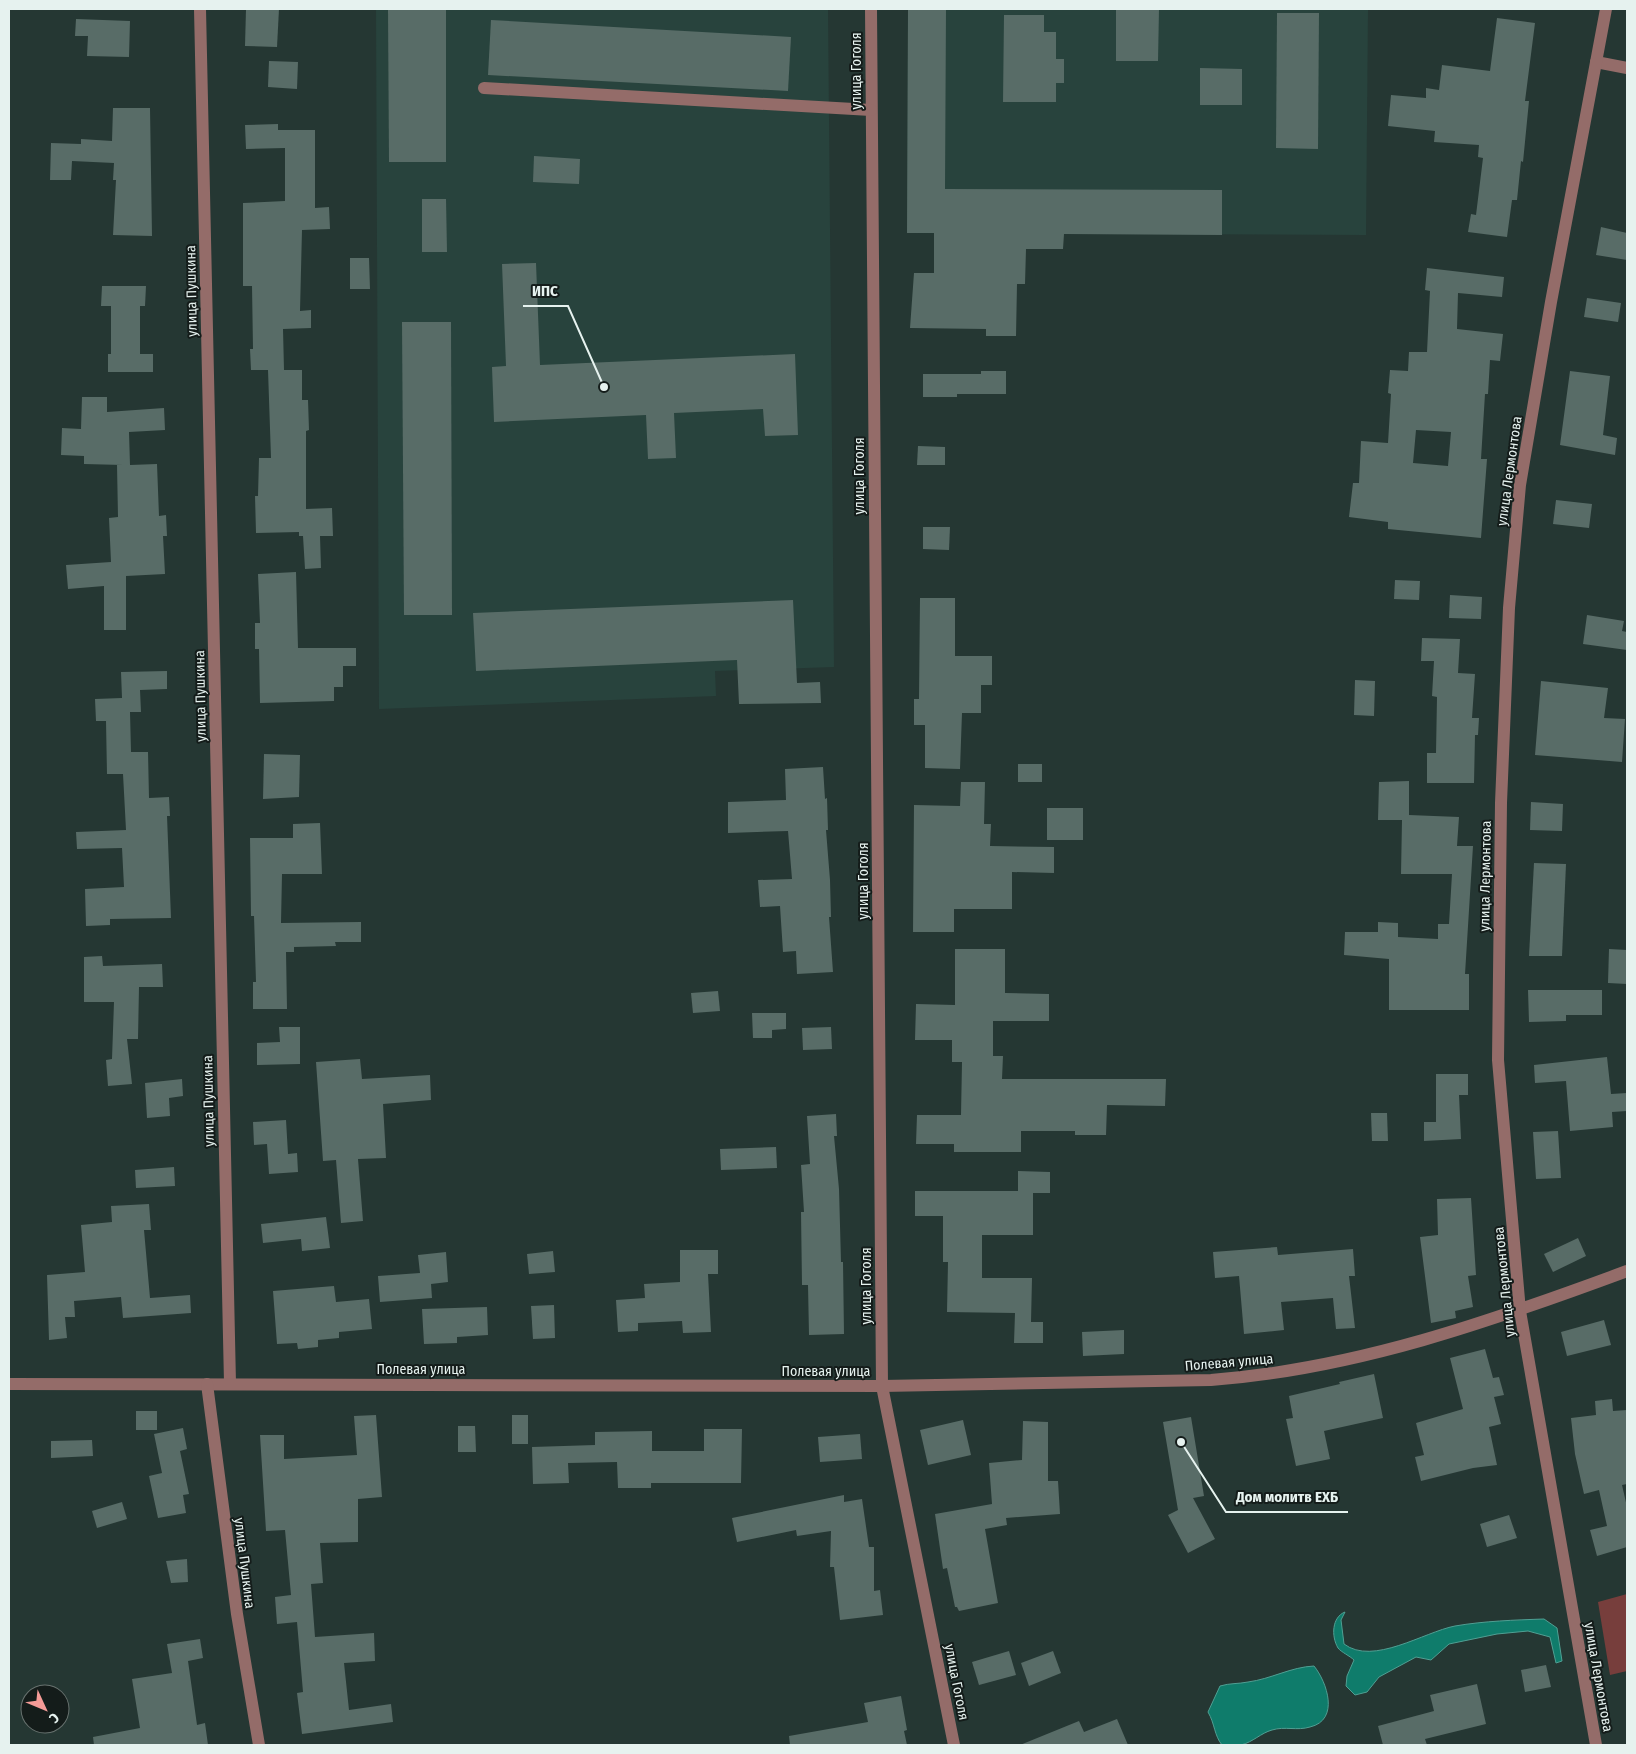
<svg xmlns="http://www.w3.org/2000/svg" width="1636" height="1754" viewBox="0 0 1636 1754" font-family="'Fira Sans Condensed',sans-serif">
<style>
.built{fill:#28433d}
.green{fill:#773e3c}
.water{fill:#0f7c6b;stroke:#509f93}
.building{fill:#586c67;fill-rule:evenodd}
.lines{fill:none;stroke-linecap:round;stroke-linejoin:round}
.minor{stroke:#946c69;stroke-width:12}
.labels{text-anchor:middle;stroke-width:4;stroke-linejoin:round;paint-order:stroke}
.street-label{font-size:14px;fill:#e6f2ef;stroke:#141c1a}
.leader{fill:none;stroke:#e6f2ef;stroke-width:2}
.callout-dot{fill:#e6f2ef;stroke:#141c1a;stroke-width:2}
.callout-label{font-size:15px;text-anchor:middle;font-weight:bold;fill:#e6f2ef;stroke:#141c1a;stroke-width:4;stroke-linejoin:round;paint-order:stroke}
</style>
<rect width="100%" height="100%" fill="#253733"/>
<!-- built -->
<g class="built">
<path d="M376,9H828L834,667L715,671L716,696L379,709Z"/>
<path d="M908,9H1368L1366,235L907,233Z"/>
</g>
<!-- green -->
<path class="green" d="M1627,1594V1671L1610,1675L1598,1602Z"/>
<!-- water -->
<g class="water">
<path d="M1345,1612L1341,1620L1344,1644C1373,1666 1424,1632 1455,1626C1484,1621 1515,1620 1544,1619L1557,1628L1562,1661L1556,1663L1550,1637L1528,1631L1497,1634L1449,1644L1431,1660L1416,1657L1379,1677L1367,1692L1355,1695L1346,1686L1347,1676L1354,1660C1350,1656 1341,1652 1338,1648C1331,1636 1332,1617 1345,1612Z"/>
<path d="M1314,1666C1327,1682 1340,1720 1310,1727C1297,1731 1285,1726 1272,1730C1261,1733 1253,1742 1241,1745C1236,1746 1228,1745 1222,1745C1214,1735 1215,1724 1208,1712L1220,1686C1230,1683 1238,1684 1248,1682C1271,1679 1291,1667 1314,1666Z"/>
</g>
<!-- building -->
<g class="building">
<path d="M246,9H279L277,47L245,46Z"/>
<path d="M388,9H446V162H389Z"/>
<path d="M908,9H946L945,189L1222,190V235L1064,234L1063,249H1026L1025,284H1017L1016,336H986V329L910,328L914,273H934V233H907Z"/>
<path d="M1116,9H1159L1158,61H1116Z"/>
<path d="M1277,13H1319L1318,149L1276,148Z"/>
<path d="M1004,15H1044V32H1056V59H1064V83H1056V102H1003Z"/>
<path d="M1497,18L1535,23L1525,101H1529L1523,162L1521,161L1517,200H1512L1507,237L1468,232L1471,214L1476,215L1483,158L1478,157L1479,145L1434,142L1435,131L1388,126L1391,95L1426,98V88L1439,90L1442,65L1490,71Z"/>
<path d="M76,19L130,21L129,57L87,56L88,36H75Z"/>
<path d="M491,20L791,37L788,91L488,75Z"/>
<path d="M269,61L298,62L297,89L268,87Z"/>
<path d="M1200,68L1242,69V105H1200Z"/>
<path d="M113,108H150L152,236L113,235L116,180H113L114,163L72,161L71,180H50L51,143L81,144V139L112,141Z"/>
<path d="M278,124V130H315V208L329,207L330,229L302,230L300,311L311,310V328L283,329L284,370H302V400H308L309,430L306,431V509L332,508L333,536H320L321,568L305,569L303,536H299V532L256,533L255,496H258L259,458H271L268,370H251L250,349H253L252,286H243V203L285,201V148L246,149L245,125Z"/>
<path d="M534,156L580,159L579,184L533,182Z"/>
<path d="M422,199H446L447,252H422Z"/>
<path d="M1601,227L1627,233V260L1596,255Z"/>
<path d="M350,258H369L370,289H350Z"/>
<path d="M536,263L540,365L795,354L798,435L765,436L763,409L674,413L676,458L648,459L646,415L494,422L492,367L506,366L502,264Z"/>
<path d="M1427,268L1504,277L1502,297L1458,293L1457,329L1503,334L1500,361L1490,360L1488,394H1485L1481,459H1487L1481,538L1388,529V522L1349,517L1353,483H1359L1361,441L1388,443L1391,394L1388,393L1390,370L1408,371L1409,352H1427L1430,291L1425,290ZM1416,430L1451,432L1448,466L1413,463Z"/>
<path d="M102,286H146L145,306H140V354H153V372H108V354H111V306H101Z"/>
<path d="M1587,298L1621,303L1618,322L1584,317Z"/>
<path d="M402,322H451L452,615H404Z"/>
<path d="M981,371H1006V394H957V397H923V374H981Z"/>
<path d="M1570,371L1610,376L1603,435L1617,438L1615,455L1560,445Z"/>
<path d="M82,397H107V412L164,408L165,430L129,432L130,465L157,464L159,516L166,515L167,536H163L165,574L126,576V630H104V586L68,589L66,565L111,562L109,518L118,517L117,465H123L84,464V456L61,455L62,428L81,429Z"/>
<path d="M918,446L945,447V465H917Z"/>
<path d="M1556,500L1592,504L1589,528L1553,524Z"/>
<path d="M923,527H950L949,550L923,549Z"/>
<path d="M296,572L298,648H356V666H343V687H334V701L260,703L259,649H255V623H260L258,574Z"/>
<path d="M1395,580L1420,581L1419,600L1394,599Z"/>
<path d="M1450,595L1482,597L1481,619L1449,618Z"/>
<path d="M920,598H955V656H992V685H981V713H962L960,769L925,768V725H914V699H919Z"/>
<path d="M793,600L797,683L820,682L821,703L739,704L737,660L476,671L473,613Z"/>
<path d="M1587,615L1624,621L1622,631L1627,632V650L1583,644Z"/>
<path d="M1422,638L1460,639L1458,673L1475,674L1472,718H1479L1478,735H1475L1474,783H1427V753H1436L1437,697L1432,696L1434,661H1421Z"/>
<path d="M167,671V689L140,690L141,712H130L131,752H148L149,798L169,797L170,816H167L171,918L110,919V925L86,926L85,889L124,887L122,848L77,849L76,832L126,830L123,774H107L106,721H96L95,699L122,698L121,672Z"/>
<path d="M1355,680L1375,681L1374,716L1354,715Z"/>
<path d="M1541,681L1608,688L1604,718L1625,719L1622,762L1535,755Z"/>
<path d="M264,754L300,755L299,797L263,799Z"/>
<rect x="1018" y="764" width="24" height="18"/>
<path d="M823,767L825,799L827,798L828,830H826L830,880L831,917H829L833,972L797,974L796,951L783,952L780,906L760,907L758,880L792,879L788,831L728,833V802L786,800L785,769Z"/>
<path d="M1409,781V815L1459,817L1457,846H1473L1465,974H1469V1010H1389V959L1344,955L1345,932H1378V922L1398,923V937L1438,939V924H1449L1452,874H1401L1402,820H1378L1379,782Z"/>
<path d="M961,782H985L984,824H991L990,846L1054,847V873L1012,872V909H954V932H913L914,805L960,806Z"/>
<path d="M1531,802L1563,804L1562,831L1530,830Z"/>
<rect x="1047" y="808" width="36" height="32"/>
<path d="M320,823L322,874H282L281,923L361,922V942H335L336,946L294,947V952H286L287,1009H253V982H256L254,916H251L250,838H293V824Z"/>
<path d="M1534,863L1566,864L1562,956H1529Z"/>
<path d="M955,949H1005V993L1049,994V1021H993V1056H1003L1002,1079H1166L1165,1106L1107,1105L1106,1135H1075V1131H1021V1152H954V1144H916L917,1115H961L962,1062H952V1040H915L916,1004L955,1005Z"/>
<path d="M1609,949L1627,950V984L1608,983Z"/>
<path d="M102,956L103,966L162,964L163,987H139L138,1039H127L132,1084L108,1086L106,1060L112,1059L114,1002H84V957Z"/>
<path d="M1528,990H1602V1015H1566V1021L1529,1022Z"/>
<path d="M718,991L720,1011L693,1013L691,993Z"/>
<path d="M752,1013H786V1029L772,1030V1038H753Z"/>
<path d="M279,1027H300V1064L257,1065V1043L280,1042Z"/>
<path d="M831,1027L832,1049L803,1050L802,1028Z"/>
<path d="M1607,1057L1611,1094L1627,1093V1111L1612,1112L1613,1127L1570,1131L1566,1081L1535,1083L1534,1065Z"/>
<path d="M360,1059L362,1079L430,1075L431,1100L383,1104L386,1158L358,1159L363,1221L341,1223L336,1160L323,1161L316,1062Z"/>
<path d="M1436,1074H1468V1095H1459L1461,1139L1424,1141V1122H1436Z"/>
<path d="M182,1079L183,1096L169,1098L170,1116L147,1118L145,1083Z"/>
<path d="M1371,1113H1387L1388,1141H1372Z"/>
<path d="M836,1114L837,1136H834L839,1189L841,1262H843L844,1334L809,1335L808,1285H802L801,1212H804L801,1165L810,1164L807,1116Z"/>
<path d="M286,1120L288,1154L297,1153L298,1172L269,1174L267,1144L254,1145L253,1122Z"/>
<path d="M1558,1131L1561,1178L1536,1179L1533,1132Z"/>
<path d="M776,1147L777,1168L721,1170L720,1149Z"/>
<path d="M174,1167L175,1186L136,1188L135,1170Z"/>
<path d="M1018,1171L1050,1172V1193H1033V1235H982V1278H1032L1031,1322H1043V1343H1014L1015,1313L947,1312L948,1262H943V1216H915V1191H1018Z"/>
<path d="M1471,1198L1476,1275L1468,1276L1473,1307L1455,1311L1456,1318L1431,1323L1420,1237L1438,1235L1437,1199Z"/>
<path d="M149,1204L151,1230H144L150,1298L190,1295L191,1313L123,1318L121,1297L74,1301L75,1317H65L67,1338L49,1340L47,1275L85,1272L81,1225L112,1222L111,1206Z"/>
<path d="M326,1217L330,1248L302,1251L301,1239L263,1243L261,1224Z"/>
<path d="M1578,1238L1586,1256L1553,1272L1544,1254Z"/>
<path d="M1277,1247L1278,1255L1353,1249L1355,1276H1349L1355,1328L1336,1329L1333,1298L1281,1302L1284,1330L1244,1334L1239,1276L1215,1278L1213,1252Z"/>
<path d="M680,1250H718V1274H708L711,1332L683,1333L682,1321L638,1323V1331L618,1332L616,1300L645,1298L644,1284L680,1282Z"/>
<path d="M553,1251L555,1272L529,1274L527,1254Z"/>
<path d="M446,1252L448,1282L431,1284L432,1298L380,1302L378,1276L420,1273L418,1255Z"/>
<path d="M334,1286L336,1302L369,1299L372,1329L339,1332V1338L318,1340V1347L298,1349L297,1343L277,1344L273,1291Z"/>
<path d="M554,1305L555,1338L533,1339L531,1306Z"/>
<path d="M487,1307L488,1335L457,1337V1343L424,1344L422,1309Z"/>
<path d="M1604,1320L1611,1345L1567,1356L1561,1332Z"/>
<path d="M1124,1330V1354L1083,1356L1082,1332Z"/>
<path d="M1485,1349L1493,1378L1499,1377L1504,1395L1494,1397L1501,1424L1489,1427L1497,1465L1473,1468L1421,1481L1415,1457L1424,1455L1416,1423L1463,1409L1450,1358Z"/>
<path d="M1374,1374L1383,1418L1324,1431L1330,1459L1296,1466L1286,1419L1293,1418L1289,1396L1340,1384L1339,1382Z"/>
<path d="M1612,1399L1613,1411L1627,1410V1484L1622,1485L1627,1507V1547L1597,1556L1590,1530L1607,1526L1599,1490L1584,1494L1575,1454L1571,1418L1596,1415L1595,1401Z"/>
<rect x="136" y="1411" width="21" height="19"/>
<path d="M376,1415L382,1497L358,1499V1542L320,1543L323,1583L311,1584L315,1637L374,1633L375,1661L344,1663L349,1710L391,1704L393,1722L302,1734L297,1693L303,1692L297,1622L277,1624L275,1597L291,1595L285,1530L266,1531L260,1435H284V1459L357,1455L354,1416Z"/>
<rect x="512" y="1415" width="16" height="29"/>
<path d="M1191,1417L1204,1496L1193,1498L1215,1539L1188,1553L1168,1515L1178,1510L1163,1422Z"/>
<path d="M963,1420L971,1455L928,1465L920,1430Z"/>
<path d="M1023,1421L1048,1422V1481H1058L1060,1514L1006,1518L1007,1525L985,1529L998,1603L959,1611L957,1607H955L947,1568L943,1569L935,1514L992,1504L989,1463L1022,1460Z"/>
<path d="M458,1426H475L476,1452H458Z"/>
<path d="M183,1428L187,1449L180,1451L189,1494L183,1495L186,1513L158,1518L149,1476L162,1473L154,1434Z"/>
<path d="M704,1429H742L741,1483H651V1488H618L617,1462L568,1463L569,1483L533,1484L532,1447L595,1445V1432L652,1431V1451H704Z"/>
<path d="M860,1434L862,1459L820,1462L818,1437Z"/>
<path d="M92,1440L93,1456L51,1458V1441Z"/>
<path d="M844,1495V1502L862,1499L869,1547H874V1591L880,1590L883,1615L840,1620L834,1567H830L831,1531L797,1536L796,1530L737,1542L732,1518Z"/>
<path d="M122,1502L127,1519L97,1528L92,1511Z"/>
<path d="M1509,1515L1517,1538L1487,1547L1480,1524Z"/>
<path d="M187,1559L188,1582L171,1583L166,1561Z"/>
<path d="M200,1639L203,1658L188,1661L197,1725L205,1723L208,1745H94L93,1737L140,1728L132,1679L172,1673L167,1644Z"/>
<path d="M1009,1651L1016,1675L979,1685L972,1662Z"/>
<path d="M1053,1651L1061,1673L1029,1686L1021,1663Z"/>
<path d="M1546,1665L1551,1687L1525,1692L1521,1670Z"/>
<path d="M1477,1684L1486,1724L1425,1739L1427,1745H1383L1378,1726L1434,1711L1430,1695Z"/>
<path d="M901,1696L907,1730L904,1731L907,1745H790L789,1736L868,1722L864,1703Z"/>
<path d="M1117,1719L1128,1745H1020L1079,1721L1084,1732Z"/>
</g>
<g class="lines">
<!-- minor -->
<g class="minor">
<path d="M200,9L230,1383"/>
<path d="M871,9L882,1386L954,1745"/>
<path d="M1596,62L1627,68"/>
<path d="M484,88L871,110"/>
<path d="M9,1384L882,1386L1211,1380C1356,1369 1492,1321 1627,1271"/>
<path d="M207,1384L237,1614L259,1745"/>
<path d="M1596,1745L1520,1311L1498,1060L1501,803L1509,608L1520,485L1551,302L1606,9"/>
</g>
</g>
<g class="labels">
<!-- street labels -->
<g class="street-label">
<text transform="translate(856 71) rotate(-90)" y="5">улица Гоголя</text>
<text transform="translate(191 291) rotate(-91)" y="5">улица Пушкина</text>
<text transform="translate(1509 471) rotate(-82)" y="5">улица Лермонтова</text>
<text transform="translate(859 476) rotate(-90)" y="5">улица Гоголя</text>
<text transform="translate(200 696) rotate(-91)" y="5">улица Пушкина</text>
<text transform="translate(1485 876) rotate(-89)" y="5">улица Лермонтова</text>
<text transform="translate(863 881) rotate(-90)" y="5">улица Гоголя</text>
<text transform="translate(208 1101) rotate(-91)" y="5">улица Пушкина</text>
<text transform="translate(1504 1282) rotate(-96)" y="5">улица Лермонтова</text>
<text transform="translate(866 1286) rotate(-90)" y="5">улица Гоголя</text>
<text transform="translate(1229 1362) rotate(-5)" y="5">Полевая улица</text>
<text x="421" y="1374">Полевая улица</text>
<text x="826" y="1376">Полевая улица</text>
<text transform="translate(245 1563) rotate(83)" y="5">улица Пушкина</text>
<text transform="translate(1599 1677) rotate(80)" y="5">улица Лермонтова</text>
<text transform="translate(957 1682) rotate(79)" y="5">улица Гоголя</text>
</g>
</g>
<!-- callouts -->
<path class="leader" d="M604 387L568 306H523M1181 1442L1226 1512H1348"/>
<g class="callout-dot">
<circle cx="604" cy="387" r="5"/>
<circle cx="1181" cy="1442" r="5"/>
</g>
<g class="callout-label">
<text x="545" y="296">ИПС</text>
<text x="1287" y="1502">Дом молитв ЕХБ</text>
</g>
<!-- border -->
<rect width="1636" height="1754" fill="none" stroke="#e6f2ef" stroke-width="20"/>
<!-- north arrow -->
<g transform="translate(45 1709) rotate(134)"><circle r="24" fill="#141c1a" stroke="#68726f"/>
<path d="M0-4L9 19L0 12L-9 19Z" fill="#f59b97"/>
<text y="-8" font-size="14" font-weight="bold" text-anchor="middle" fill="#e6f2ef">С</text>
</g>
</svg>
